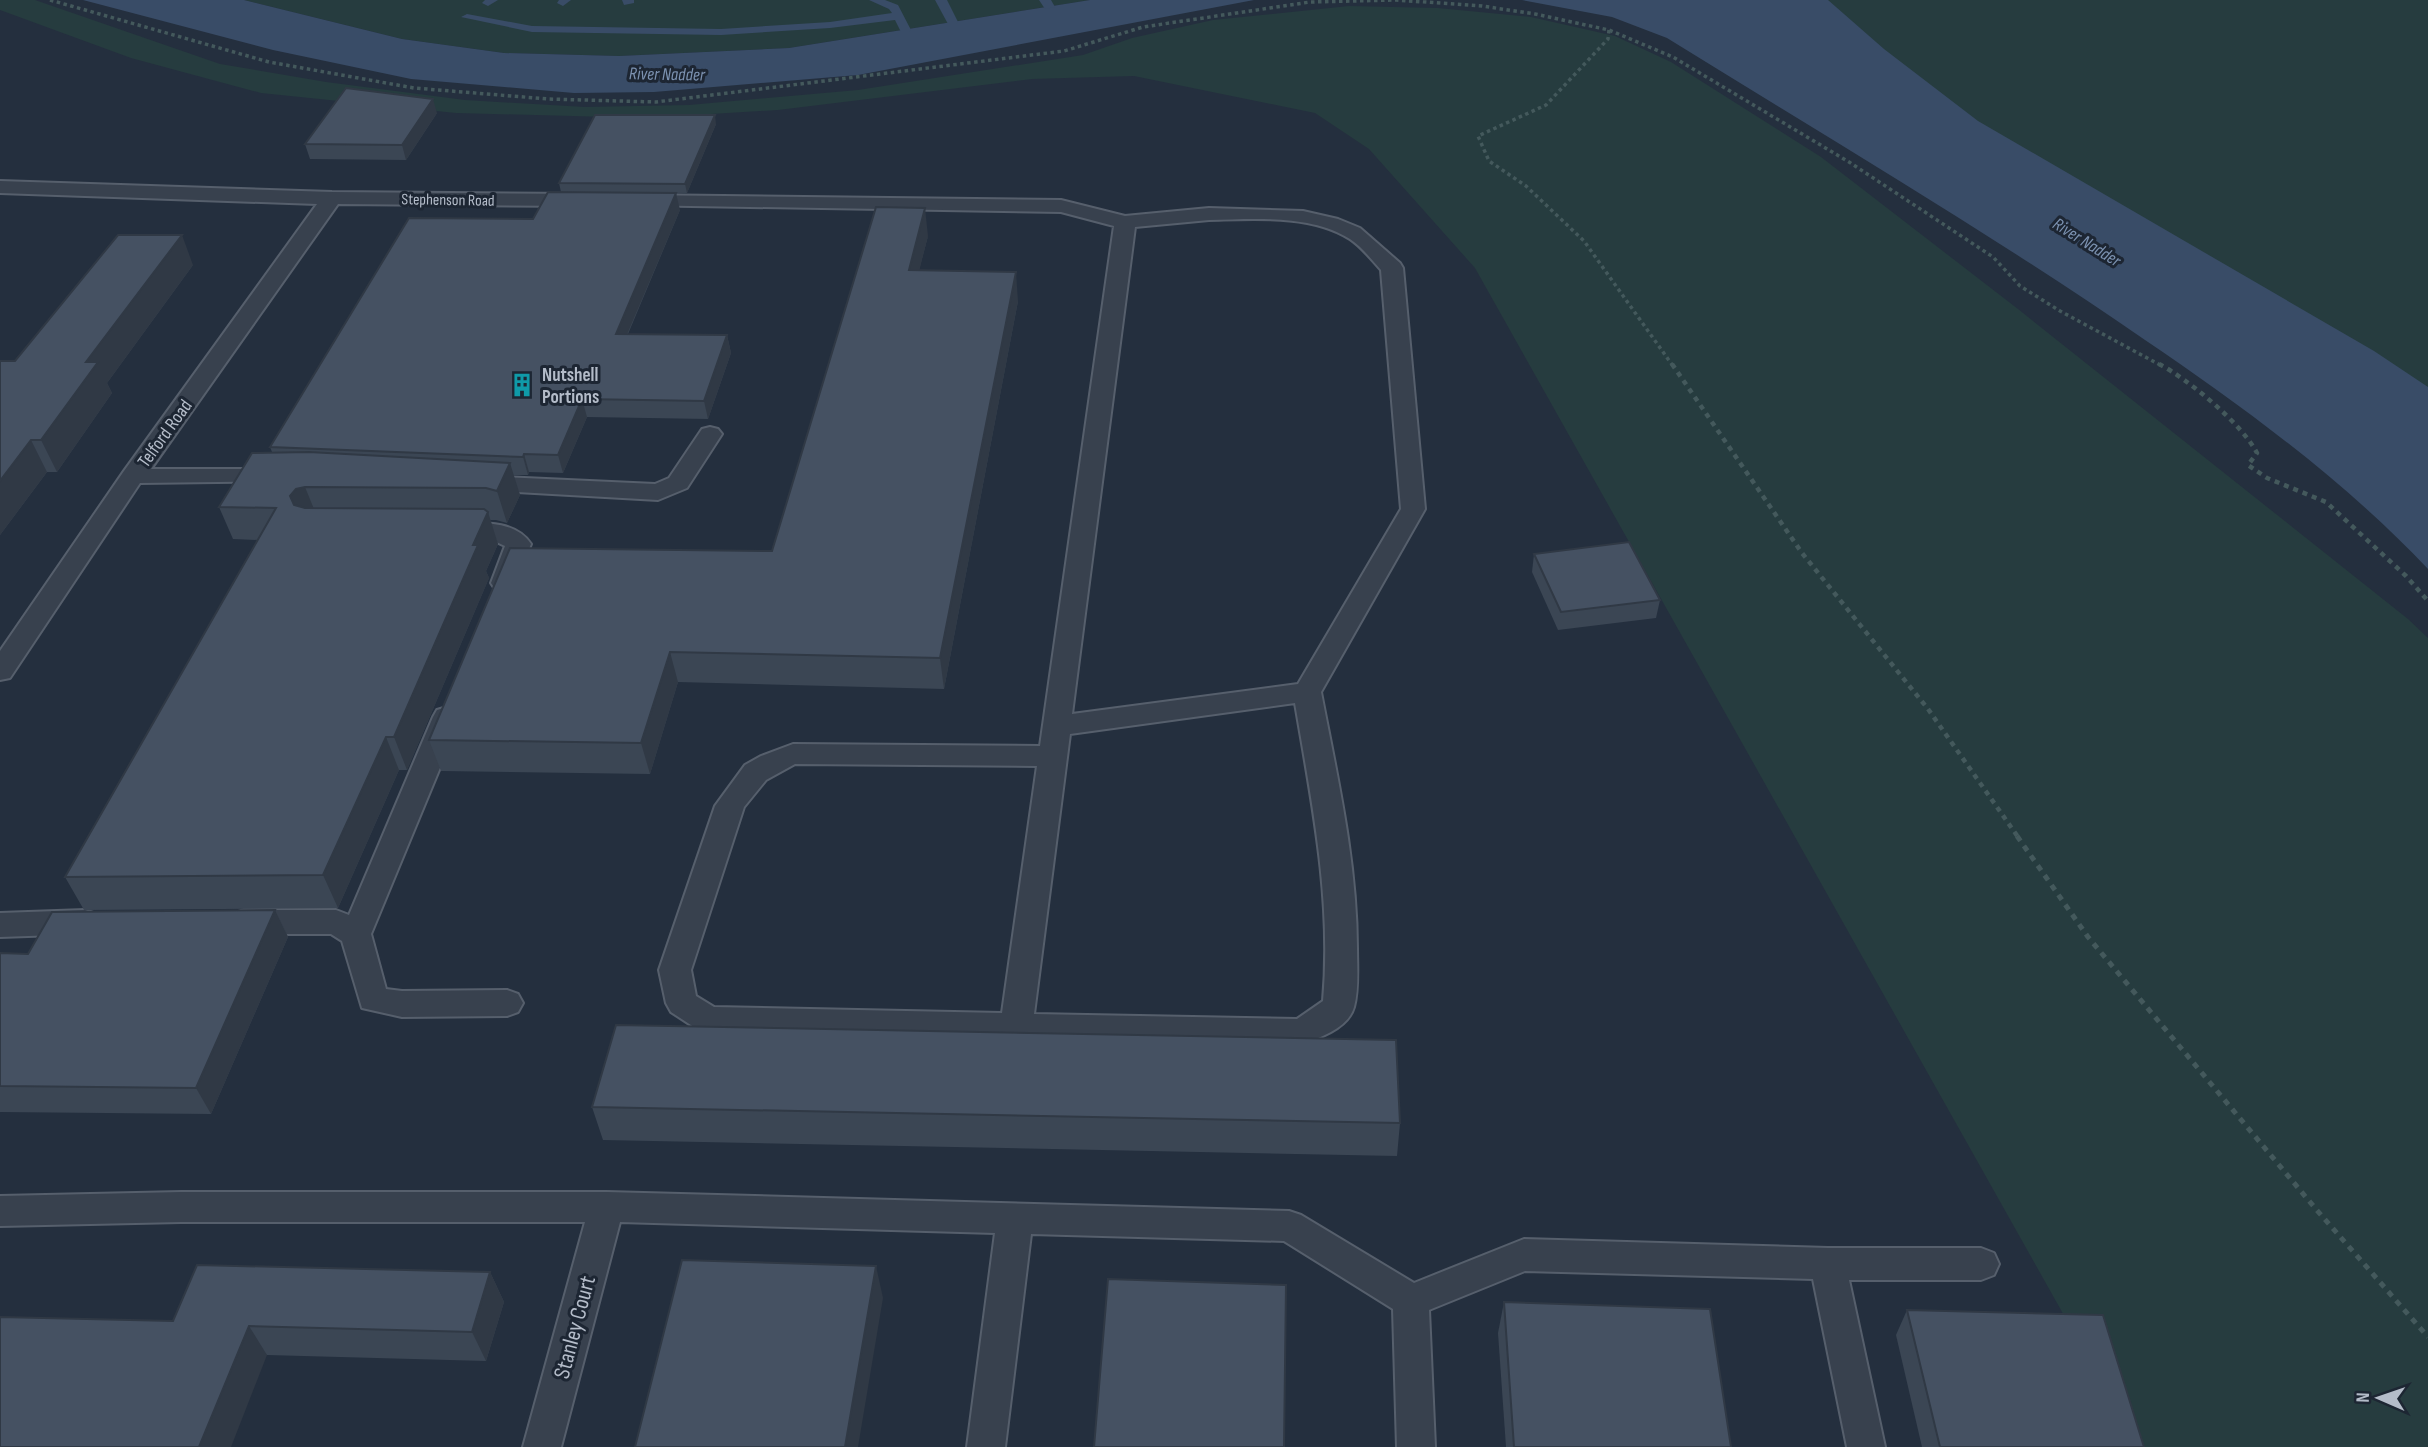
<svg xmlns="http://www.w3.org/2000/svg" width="2428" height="1447" viewBox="0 0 2428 1447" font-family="'Sofia Sans Condensed',sans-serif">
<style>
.green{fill:#263c3f}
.water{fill:#394c67}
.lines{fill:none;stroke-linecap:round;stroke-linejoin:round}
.stream{fill:#394c67;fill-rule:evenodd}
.service-casing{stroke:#565f6c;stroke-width:4}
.path-far2{stroke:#44595c;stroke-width:3.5;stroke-dasharray:3.5 3.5;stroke-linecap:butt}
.path-far1{stroke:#44595c;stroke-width:4.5;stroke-dasharray:5 5;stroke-linecap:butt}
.path{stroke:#44595c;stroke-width:5;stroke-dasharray:6 6;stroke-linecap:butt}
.service{fill:#38414e;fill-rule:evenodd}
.wall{fill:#3b4654}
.shaded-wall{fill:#303945}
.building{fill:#455162;stroke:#303945;stroke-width:2}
.labels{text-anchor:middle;stroke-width:6;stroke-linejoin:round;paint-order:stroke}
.far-street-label{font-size:16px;fill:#b4bcc9;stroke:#1d2633}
.far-water-label{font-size:18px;font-style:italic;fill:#7c92b1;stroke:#1d2633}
.poi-label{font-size:19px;font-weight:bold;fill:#b4bcc9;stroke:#1d2633;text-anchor:start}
.street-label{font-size:19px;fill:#b4bcc9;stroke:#1d2633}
.near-street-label{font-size:23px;fill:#b4bcc9;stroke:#1d2633}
</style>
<rect width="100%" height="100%" fill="#242f3e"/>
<!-- green -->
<g class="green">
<path d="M0,0H35L220,64L326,82L465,100L585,107L689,105L858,90L1083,55L1132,38L1213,20L1349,6L1438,8L1531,17L1615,36L1671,62L1821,157L2018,309L2408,619L2428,638V1447H2138L1475,268L1369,149L1315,113L1134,76L1032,79L778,110L646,118L456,113L261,93L131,58L0,10Z"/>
<path d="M244,0H1090L789,48L619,56L504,53L402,39Z"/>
<path d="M1782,0H2428V412Z"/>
</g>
<!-- water -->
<g class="water">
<path d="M83,0H244L402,39L504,53L619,56L789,48L1090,0H1254L858,75L654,92L574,93L411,79L273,50Z"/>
<path d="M1522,0H1828L1884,49L1978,121L2374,351L2428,387V569C2345,481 2245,408 2145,340C1990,233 1827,137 1667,38L1612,17Z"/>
</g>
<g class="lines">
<!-- stream -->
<g class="stream">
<path d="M485,0H498L488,6L482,3Z"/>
<path d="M559,0H571L563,6L557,3Z"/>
<path d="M622,0H634V3L624,5Z"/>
<path d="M869,0H885L898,5L911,30L909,32H901L895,20L830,28L721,35L532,32L461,17L467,14L532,26L721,29L830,22L892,13L889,9Z"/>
<path d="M935,0H947L958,22L956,24H948Z"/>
<path d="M1039,0H1051L1055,7L1045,9Z"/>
</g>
<!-- service casing -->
<g class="service-casing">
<g id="service">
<path d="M0,181L332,192L582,194L589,196L592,200L589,204L582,206L338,204L151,469H274L283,471L286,476L283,481L140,483L10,678L0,680V651L124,471L317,204L0,193Z"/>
<path d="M640,195L1061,200L1125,216L1209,208L1303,211L1338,219L1360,228L1400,263L1403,268L1425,509L1321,692C1337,776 1357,861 1357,948C1357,966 1359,989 1354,1007C1348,1029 1317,1039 1298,1045L708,1033L697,1029L671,1012L666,1003L659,970L715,806L745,765L761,756L793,744L1040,746L1114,226L1061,212L633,205L630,201L633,197ZM1209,220C1253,219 1311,214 1350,239C1362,247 1371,259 1381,270L1401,509L1298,684L1072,714L1135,227ZM1295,703C1312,803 1332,900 1323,1001L1297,1019L1034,1014L1070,734ZM795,764L1037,766L1002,1013L714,1007L696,996L691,970L744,807L766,780Z"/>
<path d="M710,427L718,429L722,434L687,488L658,500L479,490L470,488L467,483L470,478L479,476L655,484L669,478L702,429Z"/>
<path d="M457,523C482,523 515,520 531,544L513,589L504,591L495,589L491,583L505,546L490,539L448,537L444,531L448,525Z"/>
<path d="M447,707L457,710L461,717L371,934L386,989L402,991L507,990L518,994L523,1003L518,1012L507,1016L402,1017L362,1008L342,941L331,934H244L233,930L229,922L233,914L244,910H336L349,915L433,717L437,710Z"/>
<path d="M85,910L96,914L100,922L96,930L85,934L0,937V913Z"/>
<path d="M181,1192H607L1289,1211L1301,1215L1414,1283L1524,1239L1828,1248H1981L1994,1253L1999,1264L1994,1275L1981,1280H1849L1885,1447H1847L1813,1279L1525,1271L1429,1310L1435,1447H1397L1393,1309L1284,1241L1031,1234L1005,1447H967L995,1233L620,1222L561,1447H523L585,1222H181L0,1226V1196Z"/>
</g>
</g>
<!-- path-far2 -->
<g class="path-far2">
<path d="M50,0L269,62L414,88L548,99L656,102L1064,51L1143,27L1310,2L1396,0L1482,6L1535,14L1609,30L1673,57L1849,162L1993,257L2020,286L2060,311L2162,366"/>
<path d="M1609,30L1608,39L1546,105L1478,136L1489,161L1526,186L1584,241L1673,366"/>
</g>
<!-- path-far1 -->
<g class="path-far1">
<path d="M1672,364L1802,553L1928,709L2018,837"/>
<path d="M2159,364C2188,379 2242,424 2257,453L2248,465L2267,478L2326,502L2406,576L2428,601"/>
</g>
<!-- path -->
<path class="path" d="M2017,836L2088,937L2315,1208L2428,1337"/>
<!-- service -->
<use href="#service" class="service"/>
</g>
<!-- wall -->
<g class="wall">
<path d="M437,113L406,160L310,159L305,144Z"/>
<path d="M716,124L687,193L561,192L559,183Z"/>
<path d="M680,210L628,334L727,335L731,353L708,419L587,417L563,473L529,472L528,475H513L520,495L507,523L496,520H490L498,544L486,571L489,578L407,770H399L338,908L84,910L65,877L258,540L233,539L219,507L272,452L270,447L533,219Z"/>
<path d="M928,236L919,270L1018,301L944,689L678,682L650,774L441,771L429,740L772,551Z"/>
<path d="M193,265L107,383L112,393L57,472H47L0,535V361H15Z"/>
<path d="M1534,554L1660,600L1656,618L1558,630L1532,572Z"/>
<path d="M275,910L288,937L211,1114L0,1112V953L28,954Z"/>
<path d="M592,1107L1400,1123L1397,1156L603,1140Z"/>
<path d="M490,1272L504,1302L486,1361L267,1355L173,1321Z"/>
<path d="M1504,1302L1731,1447H1506L1498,1333Z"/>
<path d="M1907,1310L2144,1447H1922L1896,1335Z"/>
</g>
<!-- shaded-wall -->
<g class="shaded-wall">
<path d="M433,99L437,113L406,160L402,145Z"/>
<path d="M715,115L716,124L687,193L685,184Z"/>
<path d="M676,193L680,210L620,351L616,334Z"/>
<path d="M925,208L928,236L912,299L909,270Z"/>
<path d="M182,235L193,265L107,383L112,393L57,472L41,440L86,362Z"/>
<path d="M1016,272L1018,301L944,689L940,658Z"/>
<path d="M727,335L731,353L708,419L704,401Z"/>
<path d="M582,399L587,417L563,473L558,455Z"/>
<path d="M31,440L47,472L0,535V481Z"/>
<path d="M524,454L529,472L528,475L523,457Z"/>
<path d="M510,463L520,495L507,523L497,491Z"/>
<path d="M305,487L318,519L303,529L290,496L296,489Z"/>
<path d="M488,512L498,544L486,571L489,578L407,770L394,737L473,545Z"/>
<path d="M670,652L678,682L650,774L641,743Z"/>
<path d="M386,737L399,770L338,908L323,875Z"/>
<path d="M275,910L288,937L211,1114L196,1088Z"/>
<path d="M876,1266L883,1298L858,1447H845Z"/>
<path d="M490,1272L504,1302L486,1361L472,1332Z"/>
<path d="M249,1326L267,1355L231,1447H199Z"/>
</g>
<!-- building -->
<g class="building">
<path d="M346,88L433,99L402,145L305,144Z"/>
<path d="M595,115H715L685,184L559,183Z"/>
<path d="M548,192L676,193L616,334L727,335L704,401L582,399L558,455L524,454L523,457L270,447L409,218L533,219Z"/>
<path d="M876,207L925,208L909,270L1016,272L940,658L670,652L641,743L429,740L510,548L772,551Z"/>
<path d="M118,235H182L86,362H98L41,440H31L0,481V361H15Z"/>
<path d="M309,452L510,463L497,491L486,488L305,487L296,489L290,496L294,505L305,508L484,509L488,512L473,545H478L394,737H386L323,875L65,877L276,508L219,507L252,453Z"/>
<path d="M1629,542L1660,600L1561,612L1534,554Z"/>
<path d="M275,910L196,1088L0,1086V953L28,954L52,912Z"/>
<path d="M616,1025L1396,1040L1400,1123L592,1107Z"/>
<path d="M682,1260L876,1266L845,1447H635Z"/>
<path d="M197,1265L490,1272L472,1332L249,1326L199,1447H0V1317L173,1321Z"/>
<path d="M1108,1279L1286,1285L1284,1447H1094Z"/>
<path d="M1504,1302L1710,1309L1731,1447H1514Z"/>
<path d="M1907,1310L2103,1315L2144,1447H1940Z"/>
</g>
<!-- icons -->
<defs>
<g id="building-bare" transform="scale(1.89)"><path d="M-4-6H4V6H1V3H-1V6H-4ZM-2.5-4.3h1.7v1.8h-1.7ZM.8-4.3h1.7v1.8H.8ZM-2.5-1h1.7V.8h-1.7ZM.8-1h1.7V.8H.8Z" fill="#0f9aa8" stroke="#1d2633" stroke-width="2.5" paint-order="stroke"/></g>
</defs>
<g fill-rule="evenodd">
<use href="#building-bare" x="522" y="385"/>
</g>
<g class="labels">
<!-- far-street labels -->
<g class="far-street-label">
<text transform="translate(448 199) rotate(1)" y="6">Stephenson Road</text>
</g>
<!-- far-water labels -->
<g class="far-water-label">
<text transform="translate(667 74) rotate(1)" y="6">River Nadder</text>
<text transform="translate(2087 242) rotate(32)" y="6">River Nadder</text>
</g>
<!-- poi labels -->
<g class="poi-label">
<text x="542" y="381">Nutshell<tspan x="542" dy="22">Portions</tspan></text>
</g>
<!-- street labels -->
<g class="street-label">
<text transform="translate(164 433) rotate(-54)" y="7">Telford Road</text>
</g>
<!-- near-street labels -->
<g class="near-street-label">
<text transform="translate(574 1327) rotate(-75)" y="8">Stanley Court</text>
</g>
</g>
<!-- north arrow -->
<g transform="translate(2379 1398) rotate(272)" stroke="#1d2633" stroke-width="5" paint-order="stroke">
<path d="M0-5L12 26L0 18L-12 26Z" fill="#b4bcc9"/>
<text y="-10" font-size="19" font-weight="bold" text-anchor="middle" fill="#b4bcc9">N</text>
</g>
</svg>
